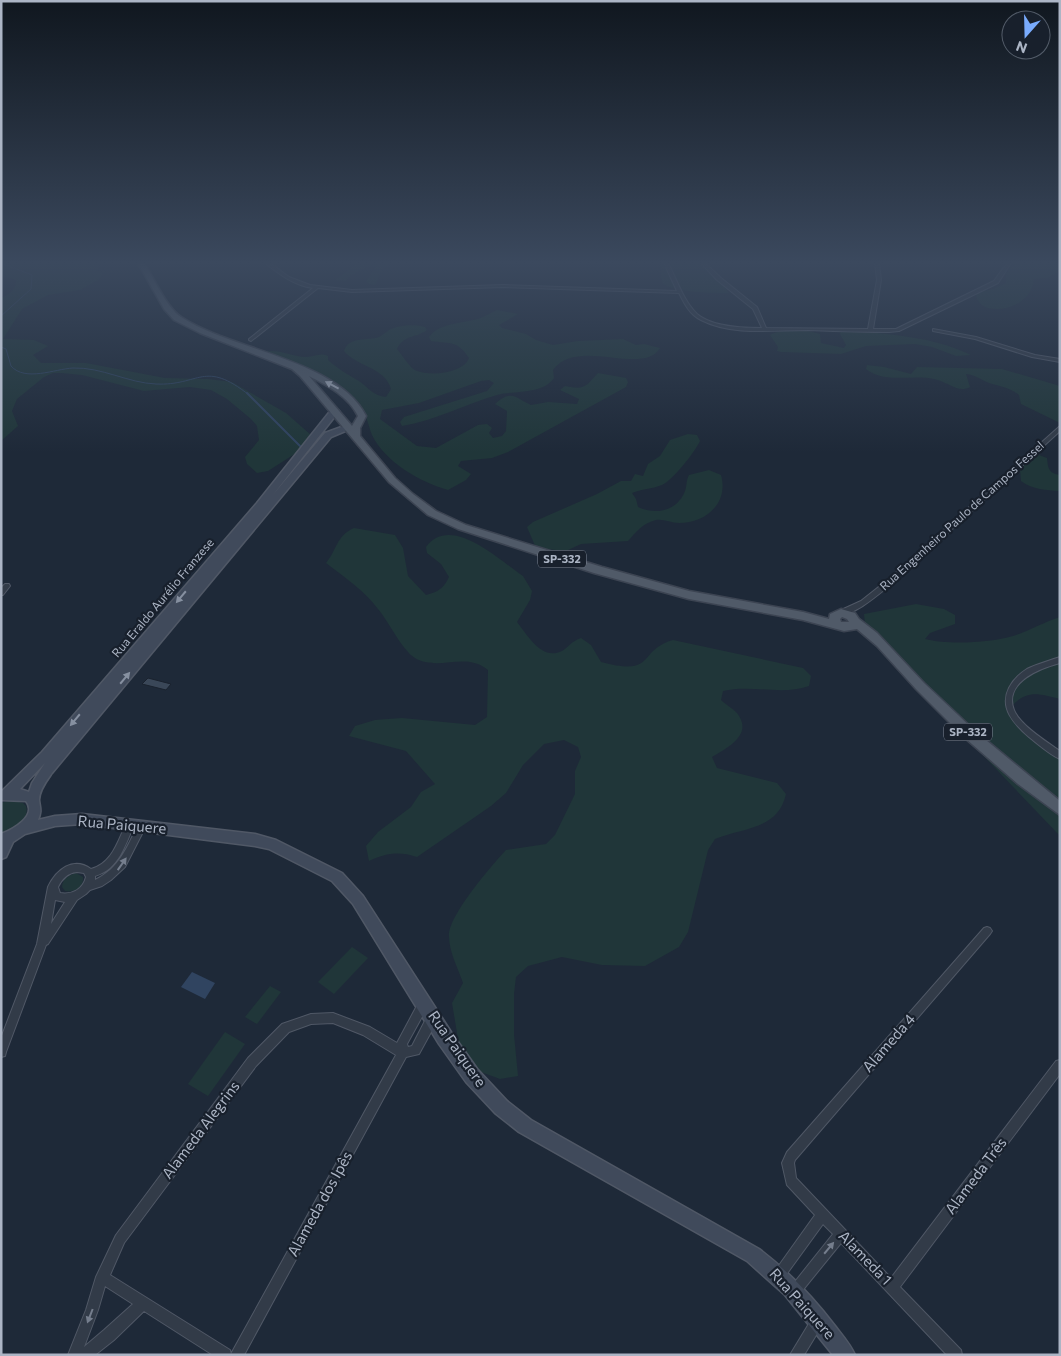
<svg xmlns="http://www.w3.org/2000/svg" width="1061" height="1356" viewBox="0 0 1061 1356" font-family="Commissioner,sans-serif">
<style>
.green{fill:#203639}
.water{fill:#304460}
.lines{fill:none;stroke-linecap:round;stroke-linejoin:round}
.stream-far1{stroke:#304460;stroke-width:1}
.stream{stroke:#304460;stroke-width:2}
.building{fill:#3a4758;stroke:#1a222e}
.street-casing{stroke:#505866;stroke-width:2}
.secondary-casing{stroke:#505866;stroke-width:3}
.primary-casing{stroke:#3c4452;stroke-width:3}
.street{fill:#323b48;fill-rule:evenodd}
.secondary{fill:#404a5b;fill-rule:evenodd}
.primary{fill:#505a68;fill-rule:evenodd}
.oneway{fill:#9aa3b2}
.oneway2{fill:#8690a0}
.oneway3{fill:#757e8d}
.labels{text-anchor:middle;stroke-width:4.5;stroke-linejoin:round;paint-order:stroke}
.shield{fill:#18202c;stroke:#808897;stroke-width:1}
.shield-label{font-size:11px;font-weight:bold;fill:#acb5c5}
.street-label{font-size:12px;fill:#acb5c5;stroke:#18202c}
.near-street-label{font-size:15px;fill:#acb5c5;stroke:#18202c}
</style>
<rect width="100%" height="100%" fill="#1e2938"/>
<!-- green -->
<g class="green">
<path d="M1,263H99L97,270L103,274L98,280L80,290L48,295L22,309L3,339L34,340L48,346L33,355L41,363H86L165,378L208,379L232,382L286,413L311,435L315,441L268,471L257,473L247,464L245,457L259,440L257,426L251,419L227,399L211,390L190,387L144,391L82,375L61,373H53L44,377L17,399L12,411L18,426L1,441V298C10,294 16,290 16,280L6,277L1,278Z"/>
<path d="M359,263H390L382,269L375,285L369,284L366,281L376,267L372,265L351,275L346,281L335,280Z"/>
<path d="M660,263H705L729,293C716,293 669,293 662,282Z"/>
<path d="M1017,263H1060V271L1047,278L1034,279C1031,313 976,319 976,293L993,289L1006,283V273Z"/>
<path d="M497,310L518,314L499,325L502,328L526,334L536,340L553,345L578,341L623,339L636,345L644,344L660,348C643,377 577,336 553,370L554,378C542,395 516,390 497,395C465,404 435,421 402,426L400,422L404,417L487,391L494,383L489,380L481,381L419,403L382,410L380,419L417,446L436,448L478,425L487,424L492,428L489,433L493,438L502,436L506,431L507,411L495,404C512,389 515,398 531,405L548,402L577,404L579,399L560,390L565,386C585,390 585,387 598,373L626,378L628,382L626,387L508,452L492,458L461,461L458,466L471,474L466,480L448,490C420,482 385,462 372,435C368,425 367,415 360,407C342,386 289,362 263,352C277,348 291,356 304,357C313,358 319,352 328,356V360C338,369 347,374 359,381C369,388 373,396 386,397L391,389C385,367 357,367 344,351C349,336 367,341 379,337C383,335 386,332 389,330C398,325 416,324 425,327L427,330C416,338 403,335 397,349C402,355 406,362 412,368C423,378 464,374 469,358C457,340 451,344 431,341L429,337C441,321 467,324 483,317C488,315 492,312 497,310Z"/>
<path d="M847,329C892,336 929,335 971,355L956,356L932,347L915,344L866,346L841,354L781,352L777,351L778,347L770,335C783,328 807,330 820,334L821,343L844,348L846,345L840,334L841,330Z"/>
<path d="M867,365L884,367L911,374L917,367L1002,369L1060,386V423L1021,404L1019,395C1009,387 1001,387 989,383C981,380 976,375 966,374L970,387C958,394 947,381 934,379C913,374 884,384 866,369Z"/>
<path d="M688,434L697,435L700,441C695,452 673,480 662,485C652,489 641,489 632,493L636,499L638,507C655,515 677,512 685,491C687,486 686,480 689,475L709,470L721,475C729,503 706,523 679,523C671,523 664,519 656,520C643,523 636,532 628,541L581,544L566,551L536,548L527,527L533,522L597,494L621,481H631L635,474L643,476L648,464L660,456L670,440Z"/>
<path d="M1036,454L1047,458C1048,469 1049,473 1060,475V491C1046,490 1033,490 1021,481L1020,470L1026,455Z"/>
<path d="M354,528L395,535L403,548L408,576L426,595C438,592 444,588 449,577L441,564L427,553L426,547C451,513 500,561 523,576L532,591L530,600L517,622C528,636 542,661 562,651C569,647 570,642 581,638L591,645L601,662C657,677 637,650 673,640L803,668L811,676L809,686C781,696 752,684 723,691L721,700C726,705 736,710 739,716C752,736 725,749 712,757L717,768L777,783L786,794C778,830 744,827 715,839L708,850L688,932L679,947L645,966L602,965L562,957L528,966L516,977L514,994V1035L518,1076L500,1079L481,1072L464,1057L458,1039L452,1003L463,983C458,968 449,952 449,936C448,916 492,865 506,850L546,844L555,835L575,794V771L581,757L578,747L564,740L544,744L523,765L506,793L491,806L417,857C399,851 386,853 369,861L366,846L378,832L411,807L421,792L435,784L406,751L349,736L355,726L375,720L402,718L475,725L487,717L488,670C465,651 439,672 415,658C402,650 389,622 378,609C365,591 344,577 326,563C337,550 336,536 354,528Z"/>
<path d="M916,604L944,609L955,615V624L930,633L925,639C948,645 989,643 1013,636C1029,631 1044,622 1060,617V699C1039,694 1027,689 1011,707L1014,716L1060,760V836L915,684L865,624L864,614Z"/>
<path d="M11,800L23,803L26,806C30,823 14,829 1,834V803Z"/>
<path d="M76,873L83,877C84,887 75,893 65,891L62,887C62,879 69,875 76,873Z"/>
<path d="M352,947L368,958L334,994L318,982Z"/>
<path d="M270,986L281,992L257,1024L245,1017Z"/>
<path d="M225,1032L245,1044L208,1096L188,1084Z"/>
</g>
<!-- water -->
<path class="water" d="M192,972L215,983L205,999L181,987Z"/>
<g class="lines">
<!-- stream-far1 -->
<g class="stream-far1">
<path d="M1,263L32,275L31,289L1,316"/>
<path d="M1,347L6,349L11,366C25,382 55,369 73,368C102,367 128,383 156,384C200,386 204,359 249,395"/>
</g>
<!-- stream -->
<path class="stream" d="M247,393L300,446"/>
</g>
<!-- building -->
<path class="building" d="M148,678L171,684L166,690L142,684Z"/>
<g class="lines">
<!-- street casing -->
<g class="street-casing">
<g id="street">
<path d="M265,263H270L289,277L310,285L352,290L504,285L677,291L664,263H668C677,280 683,300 697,314C712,327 743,328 762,328L753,309L717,280L701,263H705L721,278L757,307L766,328L868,329L877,280L875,263H879L881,280L873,329H896L994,281L1007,263H1011L998,283L899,331L889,332C862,332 835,331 808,330C773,330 732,336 701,320C690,315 684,303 679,293L504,287L352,292L318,288L251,341L249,340V339L313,288C295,286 279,274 265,263Z"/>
<path d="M933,329L976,337L1035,355L1060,359V362L1032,357L975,339L933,331Z"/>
<path d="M1060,426V431L894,582C881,592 855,616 839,615L838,613L839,611L861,601L890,578Z"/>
<path d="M5,584H9L10,586L3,595H1V588Z"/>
<path d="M1060,657V663C1041,668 1003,682 1014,710C1020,725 1047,742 1060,751V759C1049,754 1038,744 1029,737C1014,724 999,708 1009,688C1013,680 1019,674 1027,669C1037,664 1049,661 1060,657Z"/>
<path d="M130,821L133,822L134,825C125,845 119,869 95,876V880C120,868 127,847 139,823L142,822L145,823L146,826L125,867L111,880L102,886L90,890L86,894L77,900L48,944L46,945L6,1052L5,1056L1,1057V1038L37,944L48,887C56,870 73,856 91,869C113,863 118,840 127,822ZM77,872L84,873L86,877C83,889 73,895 60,893L58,887C62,879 67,873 77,872ZM55,900L65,902L51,924Z"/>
<path d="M987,927L990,928L992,931L990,934L795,1160L794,1163L796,1178L891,1278L1056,1061L1060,1060V1074L900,1287L961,1350L962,1355H947L841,1243L798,1296L794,1298L790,1296L788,1292L790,1288L833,1234L823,1224L783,1279L779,1281L775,1279L773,1275L775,1271L815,1215L787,1185L782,1163L787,1152L984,928Z"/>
<path d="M424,999L428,1000L429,1004L407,1044L408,1047L412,1046L428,1015L432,1014L436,1015L437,1019L436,1023L419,1054L406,1057L244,1355H213L144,1311L114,1340L95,1355H68L86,1310L96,1277L116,1235L248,1058L282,1024L311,1014L333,1013L370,1027L397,1043L420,1000ZM333,1023L363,1035L396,1055L231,1354L230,1350L110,1275L124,1243L256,1066L289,1032L311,1024ZM105,1286L133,1304L104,1330L84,1347L98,1310Z"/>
<path d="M818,1316L823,1317L824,1322L804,1355H790L813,1317Z"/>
</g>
</g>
<!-- secondary casing -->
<g class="secondary-casing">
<path id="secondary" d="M332,409L339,411L272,496L325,433L347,425H350V429L331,437L52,773C47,780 39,790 39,800C40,809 42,810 38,820L55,816L82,814L255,834L276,840L342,873L363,896L451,1032L478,1070L507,1101L531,1120L759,1249C788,1271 813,1297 835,1326C842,1335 850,1344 855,1355H833L785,1295L747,1261L519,1132L495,1113L466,1082L439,1044L353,904L332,881L269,849L255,846L82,824L55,826L25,834L13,842L6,857L1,859V834C12,830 38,816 26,801L1,800V792L42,752L257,503ZM45,763L32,783L29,792L20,789Z"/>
</g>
<!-- primary casing -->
<g class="primary-casing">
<path id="primary" d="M138,263H144C154,278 166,307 181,317C231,350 338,360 366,416L360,428V436L395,478L413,494L436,511L466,525L602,567L689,591L803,612L829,619L830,614L841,609L855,613L859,619L877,633L924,683L975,731L1060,801V815L1018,784L965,738L916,689L877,646L857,629L844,631L803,620L689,599L594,573L458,529L428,515L389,482L300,376L292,369L200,333L174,320L164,309ZM309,376C328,386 348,396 358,416L352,426ZM842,617L847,619L849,622H841L840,619Z"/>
</g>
<!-- street -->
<use href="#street" class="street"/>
<!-- secondary -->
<use href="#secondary" class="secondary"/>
<!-- primary -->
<use href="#primary" class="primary"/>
</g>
<!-- one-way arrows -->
<defs><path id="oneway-solid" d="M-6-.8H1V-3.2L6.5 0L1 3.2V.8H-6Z" transform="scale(1.25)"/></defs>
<use class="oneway" href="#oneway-solid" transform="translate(332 385) rotate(-152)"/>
<g class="oneway2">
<use href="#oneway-solid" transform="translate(181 597) rotate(130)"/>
<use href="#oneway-solid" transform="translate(125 678) rotate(-50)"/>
<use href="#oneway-solid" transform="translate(75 720) rotate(130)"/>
</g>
<g class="oneway3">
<use href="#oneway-solid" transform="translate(122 864) rotate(-55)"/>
<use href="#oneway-solid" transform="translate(829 1248) rotate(-50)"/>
<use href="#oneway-solid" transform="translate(90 1316) rotate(111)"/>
</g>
<!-- sky -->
<linearGradient id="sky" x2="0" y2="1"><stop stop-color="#10171f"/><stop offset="0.58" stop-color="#3b495e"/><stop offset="1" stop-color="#3b495e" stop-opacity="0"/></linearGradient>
<rect width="1061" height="453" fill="url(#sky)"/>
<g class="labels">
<!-- shield labels -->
<g class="shield">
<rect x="538" y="550.5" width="48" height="17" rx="4"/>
<rect x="944" y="723.5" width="48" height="17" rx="4"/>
</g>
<g class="shield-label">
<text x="562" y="563">SP-332</text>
<text x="968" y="736">SP-332</text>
</g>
<!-- street labels -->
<g class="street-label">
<text transform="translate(962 516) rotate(-42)" y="4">Rua Engenheiro Paulo de Campos Fessel</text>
<text transform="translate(163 598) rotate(-50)" y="4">Rua Eraldo Aurélio Franzese</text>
</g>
<!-- near-street labels -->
<g class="near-street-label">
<text transform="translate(122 825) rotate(5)" y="5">Rua Paiquere</text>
<text transform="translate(889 1043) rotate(-49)" y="5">Alameda 4</text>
<text transform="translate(457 1049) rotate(55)" y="5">Rua Paiquere</text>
<text transform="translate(201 1130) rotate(-53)" y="5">Alameda Alegrins</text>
<text transform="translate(976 1176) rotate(-53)" y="5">Alameda Três</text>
<text transform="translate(320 1204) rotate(-61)" y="5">Alameda dos Ipês</text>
<text transform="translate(865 1258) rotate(46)" y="5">Alameda 1</text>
<text transform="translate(802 1304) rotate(48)" y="5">Rua Paiquere</text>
</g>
</g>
<!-- border -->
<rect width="1061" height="1356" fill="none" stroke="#acb5c5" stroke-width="5"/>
<!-- north arrow -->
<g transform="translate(1026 35) rotate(200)"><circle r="24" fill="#18202c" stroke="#535c69"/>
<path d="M0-4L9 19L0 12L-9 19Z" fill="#79abfd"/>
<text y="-8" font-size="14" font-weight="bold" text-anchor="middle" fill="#acb5c5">N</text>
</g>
</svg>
